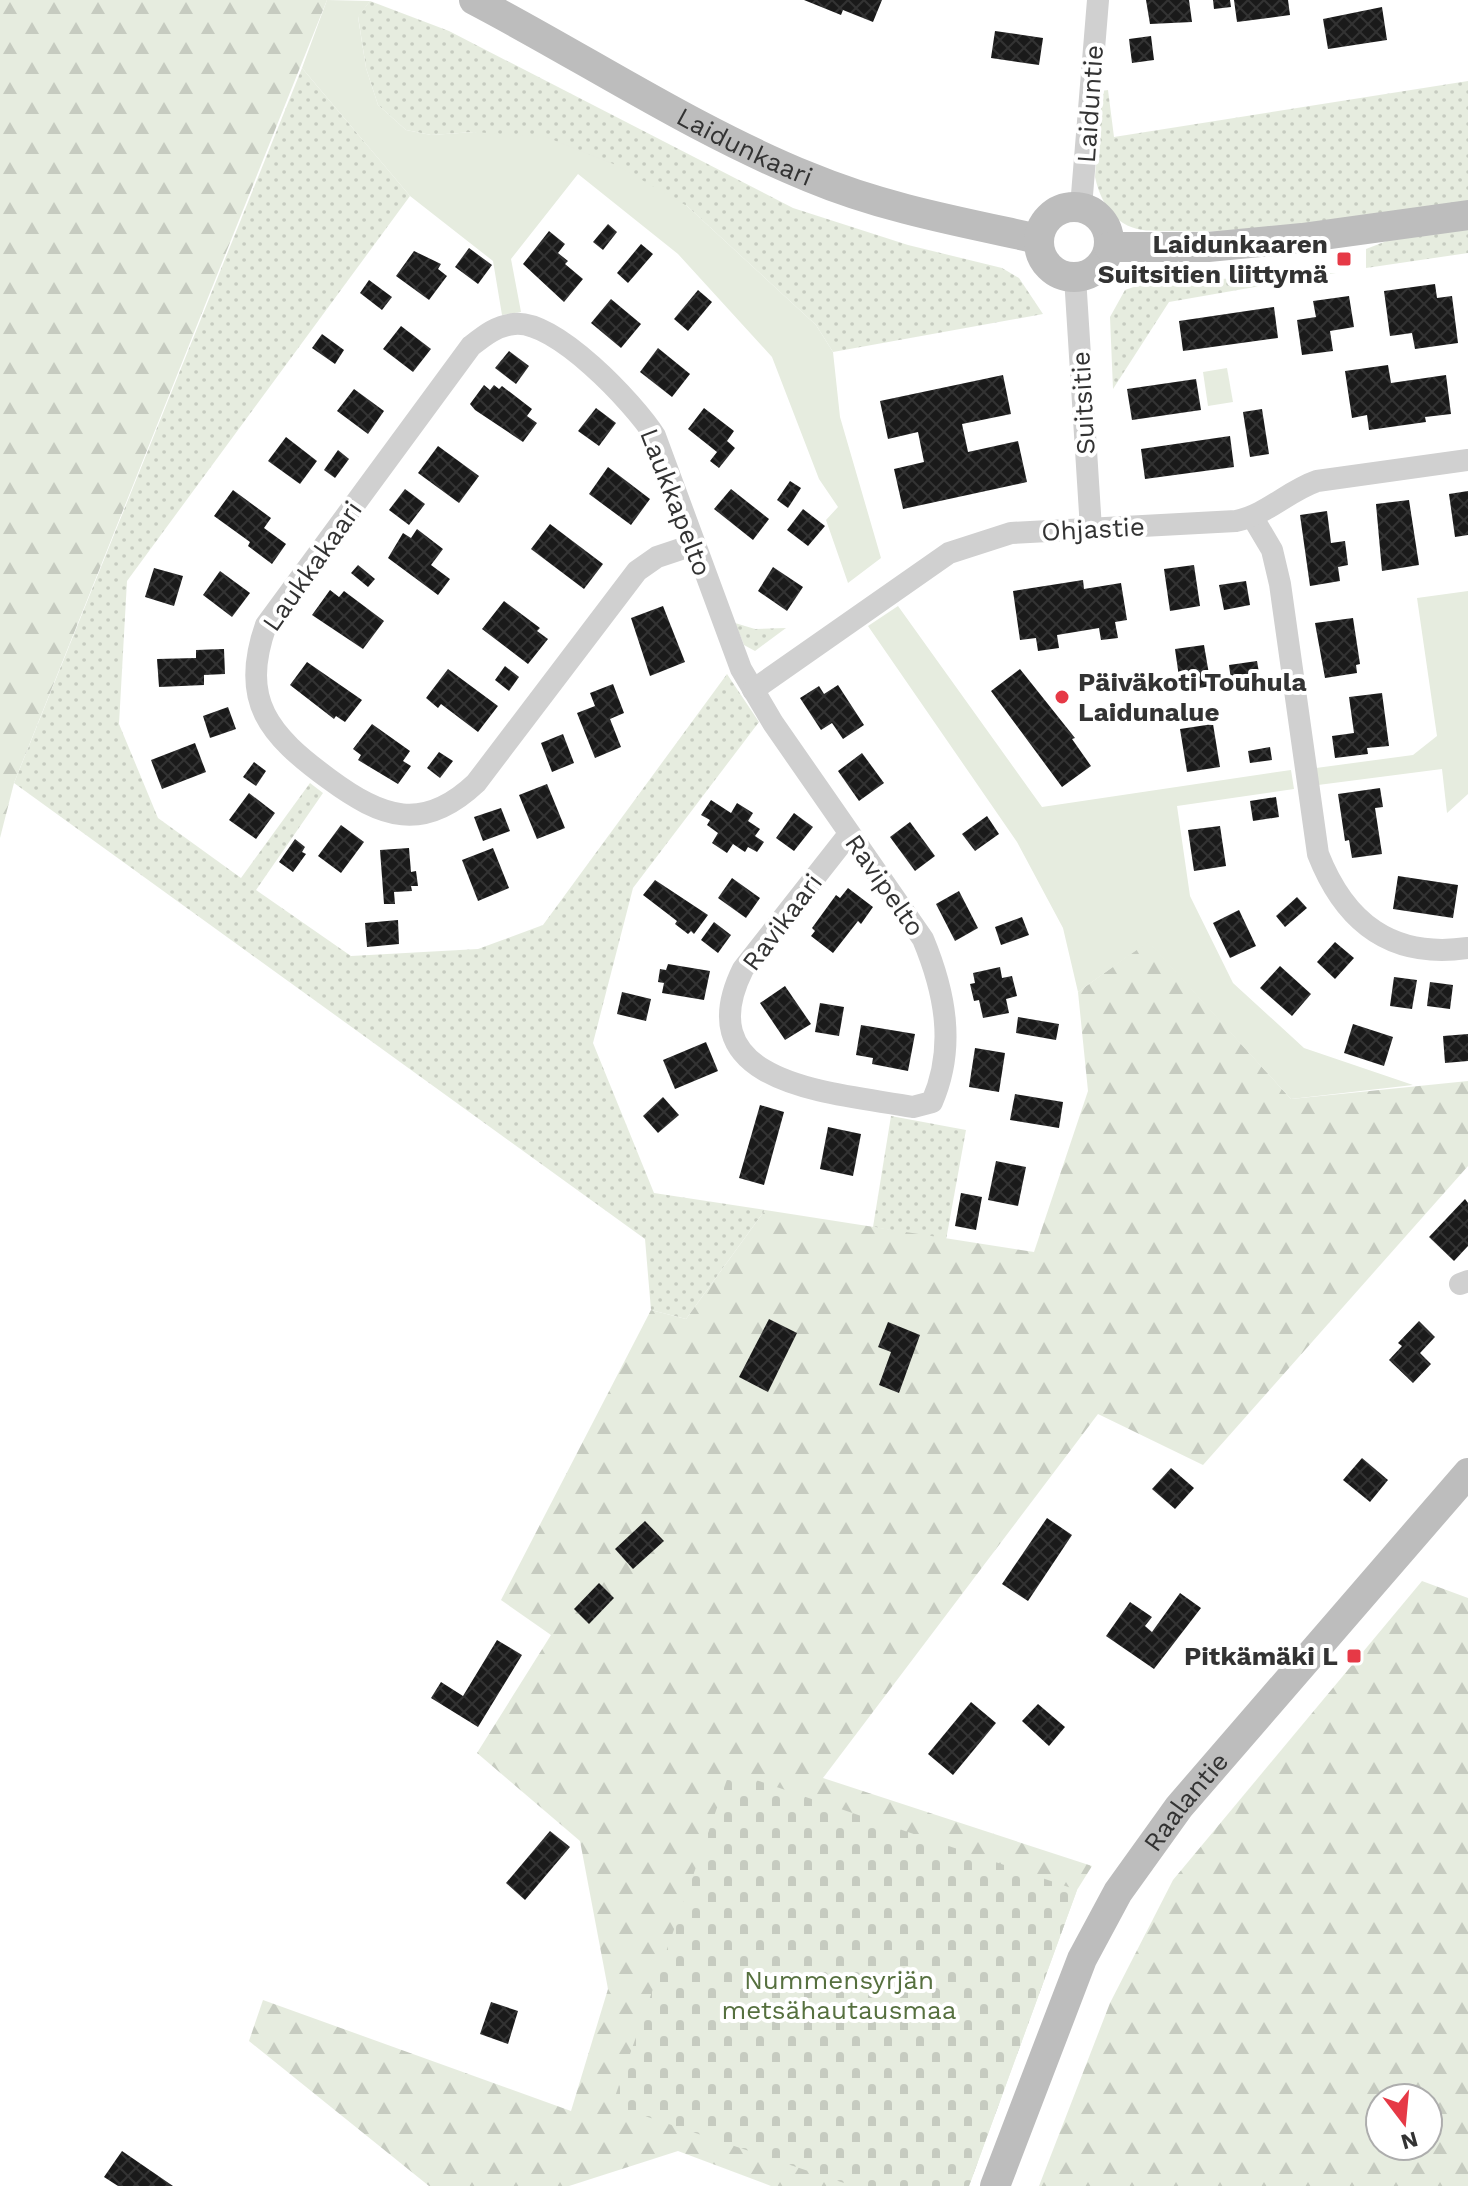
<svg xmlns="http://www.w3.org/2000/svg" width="1468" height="2186" viewBox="0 0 1468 2186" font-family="'Work Sans',sans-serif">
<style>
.grass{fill:url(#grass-dots)}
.forest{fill:url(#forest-firs);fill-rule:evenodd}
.cemetery{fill:url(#cemetery-stones)}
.park{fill:#e6ecdf}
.building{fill:url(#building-cross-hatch)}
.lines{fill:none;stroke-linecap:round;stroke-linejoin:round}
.street{stroke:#d0d0d0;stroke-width:22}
.secondary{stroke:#bdbdbd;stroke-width:30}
.poi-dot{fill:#e63946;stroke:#fff;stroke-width:3}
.labels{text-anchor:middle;stroke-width:8;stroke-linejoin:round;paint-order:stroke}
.street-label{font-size:26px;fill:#333;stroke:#fff}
.poi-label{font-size:26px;font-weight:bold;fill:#333;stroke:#fff;text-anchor:end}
.park-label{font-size:26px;fill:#56703f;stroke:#fff}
</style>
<defs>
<pattern id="grass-dots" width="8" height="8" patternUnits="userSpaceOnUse" patternTransform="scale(2)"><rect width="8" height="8" fill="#e6ecdf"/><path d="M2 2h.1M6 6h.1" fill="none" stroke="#c6cbc0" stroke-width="1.8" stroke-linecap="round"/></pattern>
<pattern id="forest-firs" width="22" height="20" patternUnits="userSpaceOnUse" patternTransform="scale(2)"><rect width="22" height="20" fill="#e6ecdf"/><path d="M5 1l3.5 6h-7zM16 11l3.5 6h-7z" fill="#c6cbc0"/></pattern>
<pattern id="cemetery-stones" width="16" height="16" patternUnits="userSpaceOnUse" patternTransform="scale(2)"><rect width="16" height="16" fill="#e6ecdf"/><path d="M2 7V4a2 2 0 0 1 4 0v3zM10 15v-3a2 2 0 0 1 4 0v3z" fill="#c6cbc0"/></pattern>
<pattern id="building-cross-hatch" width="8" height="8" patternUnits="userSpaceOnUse" patternTransform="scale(2)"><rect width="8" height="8" fill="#1a1a1a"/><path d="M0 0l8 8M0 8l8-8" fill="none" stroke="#333"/></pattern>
</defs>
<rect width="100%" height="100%" fill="#fff"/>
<!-- grass -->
<g class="grass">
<path d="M370,1L449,31L793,208L908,245L1002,268L1019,278L1043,314L833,352L816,325L687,206L474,132L431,135L406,130L378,105L366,68L358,16Z"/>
<path d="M302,68L410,196L127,581L119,724L158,818L241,878L310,783L323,793L256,890L351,956L478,949L543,925L727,674L759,722L633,888L593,1043L654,1193L765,1210L686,1319L651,1310L645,1239L14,783Z"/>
<path d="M1468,81V203C1371,216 1274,236 1177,231C1158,231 1139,233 1123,223C1107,213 1099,195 1095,177L1101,91L1108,90L1114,137Z"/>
<path d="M1468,224V253L1366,268V249L1410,232Z"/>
<path d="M1336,273L1169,302L1113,389L1110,317L1125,290L1145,283Z"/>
<path d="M735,623L755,629L786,628L755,651L744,645Z"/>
<path d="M891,1116L966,1130L946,1240L873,1227Z"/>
</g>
<!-- forest -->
<g class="forest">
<path d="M0,0H327L14,783L0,838Z"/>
<path d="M1148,941L1291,1099L1468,1081V1166L1203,1465L1098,1414L823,1778L1092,1866L1077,1890L969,2186H771L678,2151L569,2186H429L249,2041L263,2000L571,2111L608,1989L580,1841L477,1753L551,1635L501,1600L651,1310L686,1319L765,1210L1034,1252L1088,1091L1078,992Z"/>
<path d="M1422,1581L1468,1598V2186H1039L1110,2003L1173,1880ZM1380,2098H1428V2146H1380Z"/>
</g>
<!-- cemetery -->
<path class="cemetery" d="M730,1771L1077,1890L969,2186H853L612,2105Z"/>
<!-- park -->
<g class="park">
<path d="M327,0L370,1L358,17L366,68L378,105L406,130L431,135L474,132L546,137L616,165L687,206L816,325L833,352L840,417L881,558L848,583L826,520L838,507L819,479L772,357L678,254L578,174L511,259L521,312L502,315L493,261L410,196L302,68Z"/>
<path d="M1227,368L1233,402L1208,406L1203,372Z"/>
<path d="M1468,591V794L1447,813L1442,769L1318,785L1316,768L1413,755L1437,736L1417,598Z"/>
<path d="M898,606L1042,807L1291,770L1294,789L1177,806L1190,896L1233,983L1304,1048L1413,1085L1291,1099L1148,942L1078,992L1063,928L1017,842L868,626Z"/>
</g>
<!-- building -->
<g class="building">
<path d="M804,0H882L873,22L843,10L841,15Z"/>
<path d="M1146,0H1189L1192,22L1150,24Z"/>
<path d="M1213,0H1230L1231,7L1214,9Z"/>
<path d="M1234,0H1288L1290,15L1237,22Z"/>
<path d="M1382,7L1387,40L1328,49L1323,19Z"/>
<path d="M995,31L1043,38L1039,65L991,58Z"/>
<path d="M1151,36L1154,60L1132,63L1129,39Z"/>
<path d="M608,224L617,232L603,250L593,242Z"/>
<path d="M549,231L565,244L558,253L568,261L565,264L583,279L564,302L523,264Z"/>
<path d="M641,244L653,254L628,283L617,273Z"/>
<path d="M469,248L492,265L478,284L455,267Z"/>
<path d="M414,251L441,264L438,269L447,276L429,300L396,276Z"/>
<path d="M369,280L392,297L382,310L360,293Z"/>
<path d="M1435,284L1437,298L1452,296L1458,343L1415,349L1412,333L1390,336L1384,291Z"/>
<path d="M698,290L712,302L688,331L674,319Z"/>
<path d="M1349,296L1354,327L1330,331L1333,351L1302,355L1297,320L1316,317L1313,301Z"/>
<path d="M611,299L641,324L621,348L591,323Z"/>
<path d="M1274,307L1278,338L1183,351L1179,321Z"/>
<path d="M401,326L431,349L413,372L383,349Z"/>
<path d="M322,334L344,350L335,364L312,348Z"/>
<path d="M658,348L690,374L672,397L640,372Z"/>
<path d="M509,351L529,366L516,384L495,368Z"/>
<path d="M1388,365L1391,383L1446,375L1451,414L1425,417L1426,422L1369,430L1367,415L1352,418L1345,371Z"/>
<path d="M1003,375L1011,414L962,424L968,452L1018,441L1027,482L903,509L894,469L924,462L918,432L888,439L880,401Z"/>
<path d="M1196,379L1201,410L1132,420L1127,389Z"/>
<path d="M484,385L490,390L494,385L499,389L502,386L532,409L527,416L537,423L523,442L475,410L470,404Z"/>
<path d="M354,389L384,411L368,434L337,411Z"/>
<path d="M596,408L616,423L599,446L578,431Z"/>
<path d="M704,408L734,431L727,441L735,448L719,468L710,461L717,452L688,429Z"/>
<path d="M1262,409L1269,454L1250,457L1243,412Z"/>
<path d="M1230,436L1234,467L1145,479L1141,449Z"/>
<path d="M286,437L317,461L300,484L268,461Z"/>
<path d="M438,446L479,476L459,503L418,473Z"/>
<path d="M338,450L349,459L335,478L324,470Z"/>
<path d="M608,467L650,499L631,525L589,494Z"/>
<path d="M790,481L801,488L788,508L777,500Z"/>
<path d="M405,489L425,504L409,525L389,510Z"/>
<path d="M731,489L769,519L753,540L714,509Z"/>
<path d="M233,490L271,518L264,528L286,544L272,564L248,546L250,542L214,516Z"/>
<path d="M1468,491V535L1455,537L1449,494Z"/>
<path d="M1409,500L1419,565L1382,571L1376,504Z"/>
<path d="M803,509L825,526L808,546L787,530Z"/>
<path d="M1327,511L1331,543L1345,541L1348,565L1338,567L1340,581L1310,586L1300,515Z"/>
<path d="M550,524L603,564L584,589L531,549Z"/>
<path d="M417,529L443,549L431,565L450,579L438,595L388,558L403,533L411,538Z"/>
<path d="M358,565L375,579L368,587L351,573Z"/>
<path d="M1194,565L1200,606L1170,611L1164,569Z"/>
<path d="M773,567L803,587L787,611L758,591Z"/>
<path d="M154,568L183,576L174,606L145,597Z"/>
<path d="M220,571L250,593L232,617L203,595Z"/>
<path d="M1083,580L1084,589L1121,583L1127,620L1115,622L1118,638L1101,640L1099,628L1057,635L1059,648L1038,651L1036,638L1020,640L1013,591Z"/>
<path d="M1246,581L1250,605L1224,610L1219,585Z"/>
<path d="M330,590L339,597L344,591L384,621L363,649L312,615Z"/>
<path d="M504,601L540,628L537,631L548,639L528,664L482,629Z"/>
<path d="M663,606L685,662L650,676L631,618Z"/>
<path d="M1353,618L1360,664L1356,665L1357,673L1325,678L1315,623Z"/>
<path d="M1204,645L1211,686L1181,691L1175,649Z"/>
<path d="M224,649L225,674L204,675V685L159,687L157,659L196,658V650Z"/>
<path d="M1257,661L1261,684L1232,688L1229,665Z"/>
<path d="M307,662L362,700L345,722L336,716L334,719L290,685Z"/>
<path d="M505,666L519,677L509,691L495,680Z"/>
<path d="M448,669L498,706L478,732L441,704L438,708L426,698Z"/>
<path d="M1020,669L1075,738L1072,739L1091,766L1062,787L991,691Z"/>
<path d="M613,684L624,713L610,719L621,747L595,758L577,713L595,706L590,693Z"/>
<path d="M838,685L864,725L843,739L832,723L821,730L800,698L819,686L824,694Z"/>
<path d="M1382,693L1389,746L1367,748L1368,754L1335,758L1332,736L1354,733L1349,697Z"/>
<path d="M228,707L236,729L210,738L203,716Z"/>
<path d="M372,724L410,751L403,761L411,766L398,784L358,760L361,755L353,749Z"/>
<path d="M1213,724L1220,767L1187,772L1180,729Z"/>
<path d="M563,734L574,763L552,772L541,743Z"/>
<path d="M195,743L206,772L162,789L151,760Z"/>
<path d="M1270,747L1272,760L1250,763L1248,751Z"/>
<path d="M439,752L453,761L440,778L427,768Z"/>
<path d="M862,753L884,783L859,801L838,771Z"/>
<path d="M254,762L266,771L256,786L243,777Z"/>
<path d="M547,784L565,828L537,839L519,795Z"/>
<path d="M1380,788L1383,807L1375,808L1382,854L1352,858L1349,840L1345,841L1338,794Z"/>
<path d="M249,793L275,813L256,839L229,820Z"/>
<path d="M1276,797L1279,817L1253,821L1250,801Z"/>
<path d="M711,800L731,813L737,803L753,813L748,821L760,829L755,836L764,842L757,852L748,847L745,852L733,844L727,853L712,843L718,833L707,825L710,820L701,815Z"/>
<path d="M501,808L510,831L483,841L474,817Z"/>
<path d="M794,813L813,827L794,851L776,838Z"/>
<path d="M987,816L999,834L975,851L962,834Z"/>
<path d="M910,822L935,856L915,871L890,837Z"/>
<path d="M341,825L364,842L341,873L318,856Z"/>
<path d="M1220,826L1226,866L1194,871L1188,830Z"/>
<path d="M295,839L305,847L302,852L306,854L293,872L279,862Z"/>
<path d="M409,848L411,872L416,871L418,886H411L412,891L394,892L395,904H384L380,850Z"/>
<path d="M493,848L509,888L478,901L462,860Z"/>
<path d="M1398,876L1458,885L1453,918L1393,909Z"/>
<path d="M732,878L760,898L746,918L718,898Z"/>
<path d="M655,880L708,915L694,934L691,931L688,934L675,924L677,921L643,895Z"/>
<path d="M848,888L873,907L861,924L858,921L833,953L811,936L815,931L812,928L836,895L840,898Z"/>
<path d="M959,891L978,928L955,941L936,904Z"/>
<path d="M1297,897L1307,908L1285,927L1276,916Z"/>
<path d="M1239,910L1256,946L1230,958L1213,923Z"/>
<path d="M1022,917L1029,935L1001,945L995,927Z"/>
<path d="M398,920L399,944L367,947L365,923Z"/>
<path d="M714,922L731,935L718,953L701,940Z"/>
<path d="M1335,942L1354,958L1335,979L1317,962Z"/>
<path d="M668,964L710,971L704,1000L662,993L664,983L658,982L660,969L666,970Z"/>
<path d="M1280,966L1311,994L1292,1016L1260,988Z"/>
<path d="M1000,967L1002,978L1012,976L1017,996L1006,999L1009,1013L983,1018L979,1000L974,1001L970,984L975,983L973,973Z"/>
<path d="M1394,977L1417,980L1412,1009L1390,1006Z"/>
<path d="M1430,982L1453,985L1450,1009L1427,1006Z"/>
<path d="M785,986L811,1024L785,1040L760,1003Z"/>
<path d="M622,992L651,999L646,1021L617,1014Z"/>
<path d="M820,1003L844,1007L839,1036L815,1032Z"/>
<path d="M1018,1017L1059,1024L1056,1040L1016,1033Z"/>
<path d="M1353,1024L1393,1037L1384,1066L1344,1053Z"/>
<path d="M861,1025L915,1034L908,1071L872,1064L873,1058L856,1055Z"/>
<path d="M1468,1034V1061L1445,1063L1443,1036Z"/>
<path d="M706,1042L718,1071L675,1089L663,1060Z"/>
<path d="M975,1048L1005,1053L999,1092L969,1087Z"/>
<path d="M1015,1094L1063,1102L1059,1128L1010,1120Z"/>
<path d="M663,1097L679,1115L658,1133L643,1116Z"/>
<path d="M760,1105L784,1112L764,1185L739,1178Z"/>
<path d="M828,1127L861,1134L853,1176L820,1169Z"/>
<path d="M996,1161L1026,1167L1018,1206L988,1200Z"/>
<path d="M961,1193L982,1197L976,1230L955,1226Z"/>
<path d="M1465,1199L1468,1203V1246L1454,1261L1429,1237Z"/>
<path d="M769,1319L797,1333L768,1392L739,1377Z"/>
<path d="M1419,1321L1435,1337L1420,1353L1431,1364L1413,1383L1389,1360L1402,1346L1398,1343Z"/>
<path d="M888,1322L920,1335L899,1393L879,1385L891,1352L878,1347Z"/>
<path d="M1362,1458L1388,1480L1370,1502L1343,1480Z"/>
<path d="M1171,1468L1194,1488L1175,1509L1152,1489Z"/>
<path d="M1047,1518L1072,1535L1028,1601L1002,1584Z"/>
<path d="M645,1521L664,1541L633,1569L615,1549Z"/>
<path d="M599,1583L614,1598L589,1624L574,1609Z"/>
<path d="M1180,1593L1201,1608L1154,1669L1106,1636L1130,1602L1152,1617L1145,1626L1152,1632Z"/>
<path d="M497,1640L522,1655L478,1727L431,1698L441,1682L463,1696Z"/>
<path d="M971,1702L996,1723L953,1775L928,1754Z"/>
<path d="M1038,1704L1065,1727L1049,1746L1022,1721Z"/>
<path d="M550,1831L570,1847L525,1900L506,1883Z"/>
<path d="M491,2002L518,2011L508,2044L480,2034Z"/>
<path d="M122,2151L173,2186H118L104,2177Z"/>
</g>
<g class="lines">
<!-- street -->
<g class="street">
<path d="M1081,207L1098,0"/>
<path d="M1075,277L1091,529"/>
<path d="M1253,518L1272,550L1280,584L1318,854C1345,923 1392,959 1468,948"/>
<path d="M693,545L657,557L637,571L476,783C423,833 382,818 329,779C269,735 239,701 266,625L471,346C485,335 496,326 514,324C555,319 634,403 655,436L741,669L773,723L923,939C945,992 956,1047 932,1102L913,1107C840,1093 684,1088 743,969L849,834"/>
<path d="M753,690L949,553L1011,533L1236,521C1266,515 1288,491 1317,481L1468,460"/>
<path d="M1460,1284L1468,1281"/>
</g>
<!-- secondary -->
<g class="secondary">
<path id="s1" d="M474,0C585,58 693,130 809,177C883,208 961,222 1039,239"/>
<circle cx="1074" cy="242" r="35"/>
<path d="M1109,247H1208L1302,238L1468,215"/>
<path id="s2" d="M995,2186L1082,1959L1118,1892L1179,1807L1468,1473"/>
</g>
</g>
<!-- markers -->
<g class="poi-dot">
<rect x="1336" y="251" width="16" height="16" rx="4"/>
<circle cx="1062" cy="697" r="8"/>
<rect x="1346" y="1648" width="16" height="16" rx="4"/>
</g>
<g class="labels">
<!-- street labels -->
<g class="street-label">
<text transform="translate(1090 104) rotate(-86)" y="9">Laiduntie</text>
<text dy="9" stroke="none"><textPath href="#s1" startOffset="308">Laidunkaari</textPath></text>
<text transform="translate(1083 403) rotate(-93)" y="9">Suitsitie</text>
<text transform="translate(676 502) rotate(69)" y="9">Laukkapelto</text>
<text transform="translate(1093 529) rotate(-3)" y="9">Ohjastie</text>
<text transform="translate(312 566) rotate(-55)" y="9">Laukkakaari</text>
<text transform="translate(885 885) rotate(55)" y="9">Ravipelto</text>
<text transform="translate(782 922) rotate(-53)" y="9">Ravikaari</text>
<text dy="9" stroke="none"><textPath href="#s2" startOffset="432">Raalantie</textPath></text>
</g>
<!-- poi labels -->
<g class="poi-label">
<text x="1328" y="253">Laidunkaaren<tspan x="1328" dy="30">Suitsitien liittymä</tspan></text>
<text x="1078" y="691" text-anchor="start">Päiväkoti Touhula<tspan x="1078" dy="30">Laidunalue</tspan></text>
<text x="1338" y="1665">Pitkämäki L</text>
</g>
<!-- park labels -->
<g class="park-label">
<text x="839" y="1989">Nummensyrjän<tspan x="839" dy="30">metsähautausmaa</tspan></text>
</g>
</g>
<!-- north arrow -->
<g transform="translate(1404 2122) rotate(164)"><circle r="38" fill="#ffffff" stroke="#adadad" stroke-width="2"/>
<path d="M0-6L14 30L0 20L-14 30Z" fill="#e63946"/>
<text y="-12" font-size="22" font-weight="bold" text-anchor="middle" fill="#333333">N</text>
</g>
</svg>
